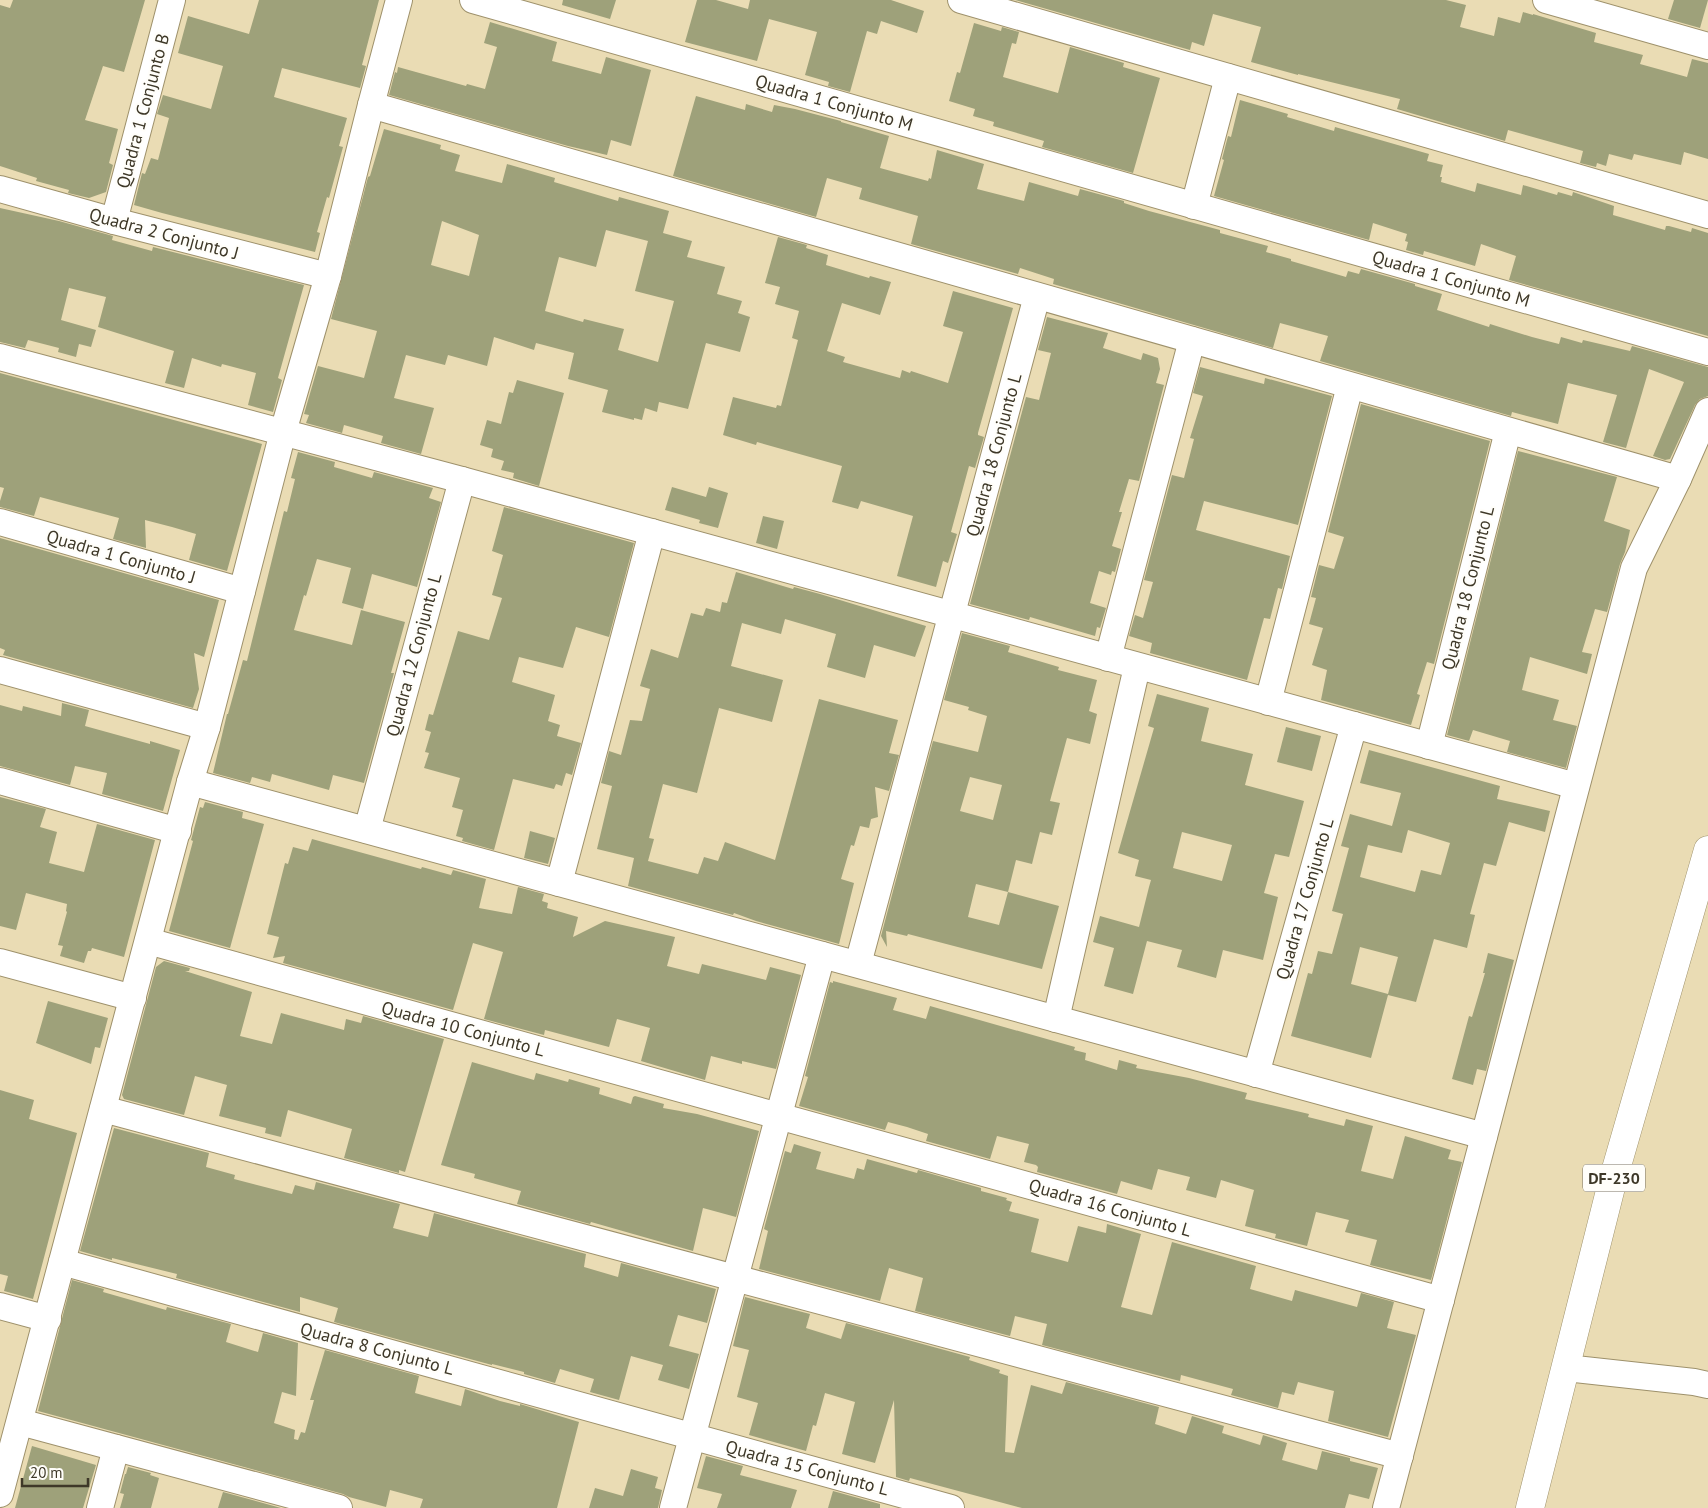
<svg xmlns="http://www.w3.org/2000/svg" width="1708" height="1508" viewBox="0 0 1708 1508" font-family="'PT Sans',sans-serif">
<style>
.building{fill:#9ea17a;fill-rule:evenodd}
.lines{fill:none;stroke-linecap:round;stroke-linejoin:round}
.minor-casing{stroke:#9e916b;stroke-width:28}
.major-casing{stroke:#9e916b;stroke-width:29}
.minor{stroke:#fff;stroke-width:26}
.major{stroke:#fff;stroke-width:28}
.labels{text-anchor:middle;stroke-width:4.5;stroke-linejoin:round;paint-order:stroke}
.shield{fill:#fffefa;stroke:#787367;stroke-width:1}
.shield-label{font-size:16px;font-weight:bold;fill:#3e3828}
.street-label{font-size:18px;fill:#3e3828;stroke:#fffefa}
</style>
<rect width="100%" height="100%" fill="#eadcb4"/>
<!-- building -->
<g class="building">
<path d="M13,0H145L124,72L103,66L85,120L118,129L109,163L113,165L106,192L89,198L68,193L69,190L36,181L37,178L0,166V5L10,8Z"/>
<path d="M259,0H379L362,65L366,66L360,88L282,68L274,97L347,118L339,146L343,147L329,198L327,197L317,232L320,233L315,252L162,213L134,205L142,173L145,174L151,158L158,160L169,118L157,114L163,95L211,109L223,66L178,53L188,16L249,34Z"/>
<path d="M563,0H616L610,19L562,5Z"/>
<path d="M697,0H716L748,9L750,0H891L924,11L917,33L881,21L877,34L867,31L850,92L828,86L829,82L805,75L817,32L769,19L757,61L685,42Z"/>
<path d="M1015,0H1446L1466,5L1460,27L1494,36L1498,17L1520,23L1523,12L1533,15V14L1596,33L1594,42L1643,55L1640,64L1687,77L1692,59L1708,63V159L1684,152L1681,165L1634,154L1632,160L1609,154L1606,166L1597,163L1596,167L1580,163L1583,151L1508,130L1505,141L1397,109L1400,99L1298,74V75L1251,62L1261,27L1213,14L1204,46L1192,42L1190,50Z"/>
<path d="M1674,0H1708L1700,28L1668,19Z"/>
<path d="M490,22L557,42L552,61L601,74L606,57L651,70L631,146L611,140L607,155L568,146L389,95L395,72L397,73L398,67L466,86L467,84L485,89L497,47L484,43Z"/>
<path d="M974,23L1001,31L1002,27L1019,32L1016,44L1012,43L1003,77L1058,93L1070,47L1124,63L1123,67L1160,78L1133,173L1042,147L1044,141L993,126L994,122L973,116L975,109L949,101L957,72L960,73Z"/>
<path d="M696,96L745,110L746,104L772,112L774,105L795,109L841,121V122L889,136L880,168L928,181L929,178L931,179L937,150L984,164L977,189L1024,201L1029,182L1078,196L1080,189L1124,201V203L1149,211L1220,230V233L1268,246L1266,252L1291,259V261L1346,277L1348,271L1359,274L1361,269L1415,284V286L1442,294L1437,310L1489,327L1490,324L1532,337L1559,344L1561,337L1582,343L1583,340L1630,351L1632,346L1708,367V396L1700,399L1695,405L1670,459L1665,460L1653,456L1684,382L1649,369L1626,448L1603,442L1617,395L1568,383L1558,424L1512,412L1511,416L1320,361L1328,336L1280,323L1273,348L1053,284L1054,279L1020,268L1018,274L911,244L918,216L859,199L862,188L827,178L816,217L673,176Z"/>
<path d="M1240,100L1288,114L1287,117L1334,131L1335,127L1429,154L1427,161L1443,165L1440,177H1442L1441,182L1475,192L1477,183L1521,195L1523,185L1557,195L1558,192L1572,196L1573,192L1614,206L1613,215L1665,230L1666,226H1669L1691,232L1692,228L1708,233V336L1509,280L1516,256L1481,244L1475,266L1424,251L1423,255L1406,250L1408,242L1405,241L1407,234L1373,223L1369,240L1214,196L1224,160L1222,159L1228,136L1231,137Z"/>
<path d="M384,129L441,145L440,149L460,155L455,171L502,183L507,164L555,178L554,182L618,201L619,197L669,211L663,233L692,241L687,257L725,267L717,294L742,301L738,313L750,317L740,352L706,343L688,409L659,402L657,412L645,408L642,420L634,418V420L602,412L608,390L568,379L574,353L536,343L534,350L494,337L487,366L448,355L445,365L406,355L394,398L434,408L421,454L381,443L383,436L344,425L342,433L306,423L309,415L304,414L318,366L364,378L377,331L331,319L368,177L370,176ZM442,221L479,235L469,276L431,265ZM606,230L648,241L635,291L674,301L658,362L618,350L624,329L584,319L583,322L545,311L559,257L596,267Z"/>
<path d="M0,208L59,221L113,236L112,240L152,251L153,247L304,285L278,378L282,380L273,412L248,405L256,373L222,364L221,367L192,358L184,388L165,383L174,351L98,327L106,297L69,288L61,320L96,330L91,347L79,344L76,357L58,352L59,348L28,340L25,348L0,342Z"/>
<path d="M778,237L807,245L806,248L828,255L826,265L869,278L870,276L891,282L880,315L842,303L827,351L845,357L843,362L900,378L902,370L910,373L911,371L948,383L963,332L943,326L953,291L1013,308L978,433V435L984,437L975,468L969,466L951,532L957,534L948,563L943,561L936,587L897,576L913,516L861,501L858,509L832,502L842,466L757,442L756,445L723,435L733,397L776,408L777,405L781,406L798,340L792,338L799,311L775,304L780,287L765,283Z"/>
<path d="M1047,317L1108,333L1103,348L1141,360L1143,353L1158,358L1160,369L1156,383L1164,385L1139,481L1129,479L1119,512H1122L1112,546L1121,549L1115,572L1112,571L1111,575L1099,571L1090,603L1106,608L1100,628L1097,627L1095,636L1030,617L1029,620L970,604L1026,397L1039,400L1051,353L1038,350Z"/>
<path d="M1200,367L1264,384L1265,378L1332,396L1298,525L1204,501L1196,530L1290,556L1282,589L1278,588L1270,619L1264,618L1247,680L1150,653L1152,643L1129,636L1135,615L1143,618L1153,582L1144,580L1172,475L1184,478L1194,439L1190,438L1203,396L1193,393Z"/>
<path d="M0,373L262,444L227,571L189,560L196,534L172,527L145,520L146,548L113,539L119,518L40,497L34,516L0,507V501L4,488L0,487Z"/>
<path d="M517,380L564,393L539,486L513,478L514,473L501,470L504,461L491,457L493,449L480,445L487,420L501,424L509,392L513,393Z"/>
<path d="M1361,404L1490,441L1434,664L1427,662L1417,694L1420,695L1411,725L1321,700L1327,670L1312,665L1323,628L1309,624L1316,598L1311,597L1319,565L1334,569L1344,537L1328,532Z"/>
<path d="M1518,451L1617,477L1604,521L1630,530L1625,552L1620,564L1607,612L1595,609L1582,652L1592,654L1587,674L1530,657L1522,690L1559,700L1553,720L1577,726L1566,768L1507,752L1510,741L1473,730L1469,741L1447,735Z"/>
<path d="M298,452L335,462L334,467L372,478L374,472L433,488L429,498L441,502L417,587L372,574L363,609L342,603L351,568L317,559L306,596L304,595L294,630L352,645L361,610L405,622L391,673H394L364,783L333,775L329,790L272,774L270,782L252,777L250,783L213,773L227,714H228L243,660L247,661L284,511L287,512L295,479L291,478Z"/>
<path d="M672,487L706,497L709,487L728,493L718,528L699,523L700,520L665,510Z"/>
<path d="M504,507L634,543L609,637L576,627L563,668L519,657L512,682L555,695L548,721L560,725L557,736L581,743L572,775L566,773L562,786L556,784L554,789L513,779L494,850L462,841L463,838L456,836L463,810L452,807L460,778L424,768L429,753L425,752L431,732L425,730L429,714L433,715L458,631L489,640L502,598L492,595L503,555L492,551Z"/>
<path d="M763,516L784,521L777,549L756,543Z"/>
<path d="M0,538L219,600L204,657L194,653L199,689L193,708L3,655L5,650L0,648Z"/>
<path d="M736,572L793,589L794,587L820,594L926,626L915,657L874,645L865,678L827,667L836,634L785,619L781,634L742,623L731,666L783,680L772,722L719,708L697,793L663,784L649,838L654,839L648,861L698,874L704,857L718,861L725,842L775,860L819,699L898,720L889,753L899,755L889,791L875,787L878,817L871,819L869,828L860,826L854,846L851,845L841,879L854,883L839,944L756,921L734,913L733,915L628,886L634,858L597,849L612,786L601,783L609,751L621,755L630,720L642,721L650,689L640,686L651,649L678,658L691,613L703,616L706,608L720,612L722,602L727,603Z"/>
<path d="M962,633L1010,646L1008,652L1059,667L1058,670L1097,680L1089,711L1097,714L1090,744L1067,738L1050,801L1060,803L1052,835L1040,832L1032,864L1016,860L1008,892L976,884L968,917L999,925L1008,892L1059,906L1042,969L908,934L907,936L886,931L887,947L881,936L933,741L978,752L987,716L968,710L969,707L944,700ZM970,777L1002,785L993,820L960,811Z"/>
<path d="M1157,694L1209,708L1201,741L1253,754L1245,785L1304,801L1289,857L1275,854L1264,893L1278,897L1263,960L1223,950L1216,978L1177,967L1182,950L1147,941L1133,994L1104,986L1114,948L1093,942L1100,916L1139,927L1149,887L1151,880L1135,876L1139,860L1118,853L1154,728L1148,726ZM1182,832L1232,845L1222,881L1173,868Z"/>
<path d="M62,703L89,710L85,726L150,744V741L180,750L163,811L102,794L107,773L75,766L70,785L0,766V705L22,711L23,706L61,716Z"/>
<path d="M1286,727L1321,736L1312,771L1277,762Z"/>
<path d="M1369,750L1500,786L1497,799L1550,811L1545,832L1509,822L1496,866L1484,863L1470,914L1475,915L1467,948L1434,939L1416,1002L1388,995L1371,1058L1291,1036L1308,973L1312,974L1318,951L1332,954L1343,914L1332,911L1349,848L1341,846L1350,814L1392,826L1401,793L1360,783ZM1408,830L1450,843L1441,875L1421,870L1415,892L1360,877L1368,845L1402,853ZM1360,947L1398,957L1388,994L1351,984Z"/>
<path d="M0,797L46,809L40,827L57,832L49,863L84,872L97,824L155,840L124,957L92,948L91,951H88L84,963L60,956L63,946L58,945L67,912L66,911L67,904L26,893L16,930L0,926Z"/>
<path d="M205,802L243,812L242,818L264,824L230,948L169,931L193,841L191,840L200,807L203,808Z"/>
<path d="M530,831L555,838L548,864L524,858Z"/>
<path d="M312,839L421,869L422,867L451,875L453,870L486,879L479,908L512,914L518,887L544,894L542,901L548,903L547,908L578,917L573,937L605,921L675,937L667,966L699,974L702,964L766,980L770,967L801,975L776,1069L742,1061V1064L711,1056L705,1080L641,1061L650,1028L617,1019L609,1047L545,1030L544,1035L484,1019L503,952L473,943L453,1010L283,963L285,956L273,958L279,937L267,934L285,863L288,864L293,847L308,851Z"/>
<path d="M1488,953L1514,960L1486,1071L1477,1069L1473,1085L1452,1079L1469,1016L1472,1017L1485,973H1483Z"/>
<path d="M164,961L190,968L189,971H185L252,992L240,1036L272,1044L281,1013L344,1030L346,1019L361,1023L363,1016L444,1039L405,1172L399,1170V1173L344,1158L352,1129L288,1110L281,1137L265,1133L266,1128L219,1116L227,1085L195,1076L184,1115L124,1099L122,1095L156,967Z"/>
<path d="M833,981L897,998L893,1010L926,1019L930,1006L1075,1047L1074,1050L1086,1053L1085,1060L1117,1070L1119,1060L1137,1065L1136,1068L1189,1078L1247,1093L1245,1099L1309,1114L1308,1117L1344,1126L1346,1119L1373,1126L1361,1171L1393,1179L1405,1136L1451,1150L1448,1159L1462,1162L1431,1280L1370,1265L1377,1240L1345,1232L1349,1220L1316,1212L1307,1246L1275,1238L1276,1234L1245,1226L1254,1190L1221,1180L1216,1198L1186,1190L1190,1177L1158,1169L1152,1190L1121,1181L1117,1194L1037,1172L1038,1167L1036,1165L1024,1162L1029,1144L997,1136L990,1159L926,1141L928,1134L907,1127L888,1122L885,1130L799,1106L808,1077L805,1076L830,982L833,983Z"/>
<path d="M48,1001L108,1018L100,1048L95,1047L91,1064L36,1043Z"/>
<path d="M472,1062L534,1080L536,1073L568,1082L569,1079L600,1088L599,1094L631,1104L633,1097L635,1096L664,1104L663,1108L697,1114L759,1131L736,1217L703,1208L693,1251L591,1222L590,1224L517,1204L521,1191L474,1178L475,1174L441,1165Z"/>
<path d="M0,1090L34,1100L29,1119L77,1133L33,1299L4,1291L8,1276L0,1274Z"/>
<path d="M114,1128L209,1153L206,1167L235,1175L234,1179L292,1194L295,1185L314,1190L316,1182L400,1204L393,1228L428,1237L434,1213L586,1254L584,1267L618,1277L621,1263L716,1289L707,1323L678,1315L669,1346L699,1354L689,1389L658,1380L663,1365L631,1356L619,1400L590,1392L594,1379L560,1369L555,1383L524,1374V1372L492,1364V1365L334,1322L338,1308L300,1297V1312L176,1278L177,1274L112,1258V1260L80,1251Z"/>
<path d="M794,1144L821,1152L816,1169L854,1179L857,1168L864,1170L867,1159L917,1173L918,1170L981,1188V1191L1007,1198L1006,1200L1012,1202L1009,1211L1039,1219L1031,1252L1068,1262L1078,1226L1106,1233L1107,1224L1141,1234L1121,1307L1152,1315L1172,1242L1256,1266L1250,1289L1292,1301L1295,1290L1357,1307L1361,1293L1394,1302L1387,1328L1416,1335L1388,1437L1328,1421L1334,1391L1298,1382L1294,1395L1282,1392L1278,1408L1231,1395L1233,1389L1181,1375L1180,1381L1168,1378L1042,1345L1047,1324L1015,1316L1010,1336L915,1311L923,1278L889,1268L880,1301L759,1269L768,1231L764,1229L765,1225L785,1151L791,1153Z"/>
<path d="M72,1280L104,1289L103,1292L166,1310L167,1307L231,1324L226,1342L258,1352L263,1333L298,1343L296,1396L282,1392L274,1423L295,1430L294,1439L298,1440L301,1432L305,1433L314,1400H310L325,1350L419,1376L415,1393L461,1406L465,1389L500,1401L520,1406V1404L579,1422L557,1508H420L423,1499L390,1490L386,1507L349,1497L343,1494L38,1411Z"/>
<path d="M745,1297L810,1314L806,1328L841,1339L846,1323L970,1357L969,1360L1000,1370L999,1373L1008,1376L1005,1452L1014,1453L1031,1385L1062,1394L1066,1382L1159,1407L1155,1424L1186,1434L1192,1416L1224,1426L1222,1433L1260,1445L1263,1435L1287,1443L1282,1460L1317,1470L1322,1451L1350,1458V1461L1378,1468L1369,1499L1349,1494L1345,1508H1022L910,1478L909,1481L896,1477L894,1400L875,1463L842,1454L855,1402L825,1393L816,1426L813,1425L806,1451L749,1435L758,1403L737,1397L749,1350L733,1346Z"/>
<path d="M32,1446L96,1465L83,1508H15Z"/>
<path d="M706,1456L743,1466L740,1475L797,1490L791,1508H717L722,1494L697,1488Z"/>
<path d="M128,1467L151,1473L150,1475L159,1478L151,1508H120L124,1494L120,1493L125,1474H126Z"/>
<path d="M631,1469L658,1477L655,1488L662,1490L658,1508H589L595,1488L623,1496Z"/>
<path d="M833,1491L880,1504V1508H828Z"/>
<path d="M223,1492L281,1508H218Z"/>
</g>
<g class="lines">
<!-- minor casing -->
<g class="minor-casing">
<g id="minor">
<path d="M473,0L1708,352"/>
<path d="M961,0L1708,215"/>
<path d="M1546,0L1708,46"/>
<path d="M371,105L1678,479"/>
<path d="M0,189L114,221L328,276"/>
<path d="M1194,206L1228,77"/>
<path d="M114,221L172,0"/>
<path d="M0,357L462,480L1576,786"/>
<path d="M0,522L242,591"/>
<path d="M1108,658L1192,340"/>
<path d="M0,670L207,727"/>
<path d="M1268,702L1350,386"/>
<path d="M1429,746L1508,431"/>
<path d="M0,781L178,831"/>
<path d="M190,782L1484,1136"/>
<path d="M367,830L462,480"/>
<path d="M559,883L652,532"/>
<path d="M148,941L1441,1300"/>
<path d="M0,962L133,998"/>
<path d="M858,964L1037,296"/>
<path d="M1056,1019L1137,667"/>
<path d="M1256,1074L1354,725"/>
<path d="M103,1109L1400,1456"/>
<path d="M62,1262L951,1508"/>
<path d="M0,1306L48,1319"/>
<path d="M1566,1368L1694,1382L1708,1385"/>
<path d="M20,1422L339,1508"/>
<path d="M0,1494L190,782L207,727L283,432L328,276L371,105L399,0"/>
<path d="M100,1508L116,1448"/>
<path d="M673,1508L822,955"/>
<path d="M1386,1508L1634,568L1678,479L1708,411"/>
</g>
</g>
<!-- major casing -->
<g class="major-casing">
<path id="major" d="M1530,1508L1612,1183L1708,850"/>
</g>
<!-- minor -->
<use href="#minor" class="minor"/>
<!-- major -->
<use href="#major" class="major"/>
</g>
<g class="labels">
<!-- shield labels -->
<rect class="shield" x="1583" y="1164.5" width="62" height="27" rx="4"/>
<g class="shield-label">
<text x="1614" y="1184">DF-230</text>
</g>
<!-- street labels -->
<g class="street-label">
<text transform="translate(834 103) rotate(16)" y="6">Quadra 1 Conjunto M</text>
<text transform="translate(143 111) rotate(-75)" y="6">Quadra 1 Conjunto B</text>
<text transform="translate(164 234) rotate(15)" y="6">Quadra 2 Conjunto J</text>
<text transform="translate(1451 279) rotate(16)" y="6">Quadra 1 Conjunto M</text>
<text transform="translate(994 455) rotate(-75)" y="6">Quadra 18 Conjunto L</text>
<text transform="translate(121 557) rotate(16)" y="6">Quadra 1 Conjunto J</text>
<text transform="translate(1468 588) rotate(-76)" y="6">Quadra 18 Conjunto L</text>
<text transform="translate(414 655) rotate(-75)" y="6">Quadra 12 Conjunto L</text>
<text transform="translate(1305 899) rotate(-74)" y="6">Quadra 17 Conjunto L</text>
<text transform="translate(463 1029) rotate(15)" y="6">Quadra 10 Conjunto L</text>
<text transform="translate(1110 1208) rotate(16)" y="6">Quadra 16 Conjunto L</text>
<text transform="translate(377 1349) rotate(15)" y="6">Quadra 8 Conjunto L</text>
<text transform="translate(807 1468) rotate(15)" y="6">Quadra 15 Conjunto L</text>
</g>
</g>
<!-- scale -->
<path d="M22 1478v8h66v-8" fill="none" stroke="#3e3828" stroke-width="2.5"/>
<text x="30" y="1478" font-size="15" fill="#3e3828" stroke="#fffefa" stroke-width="4" paint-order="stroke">20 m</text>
</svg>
